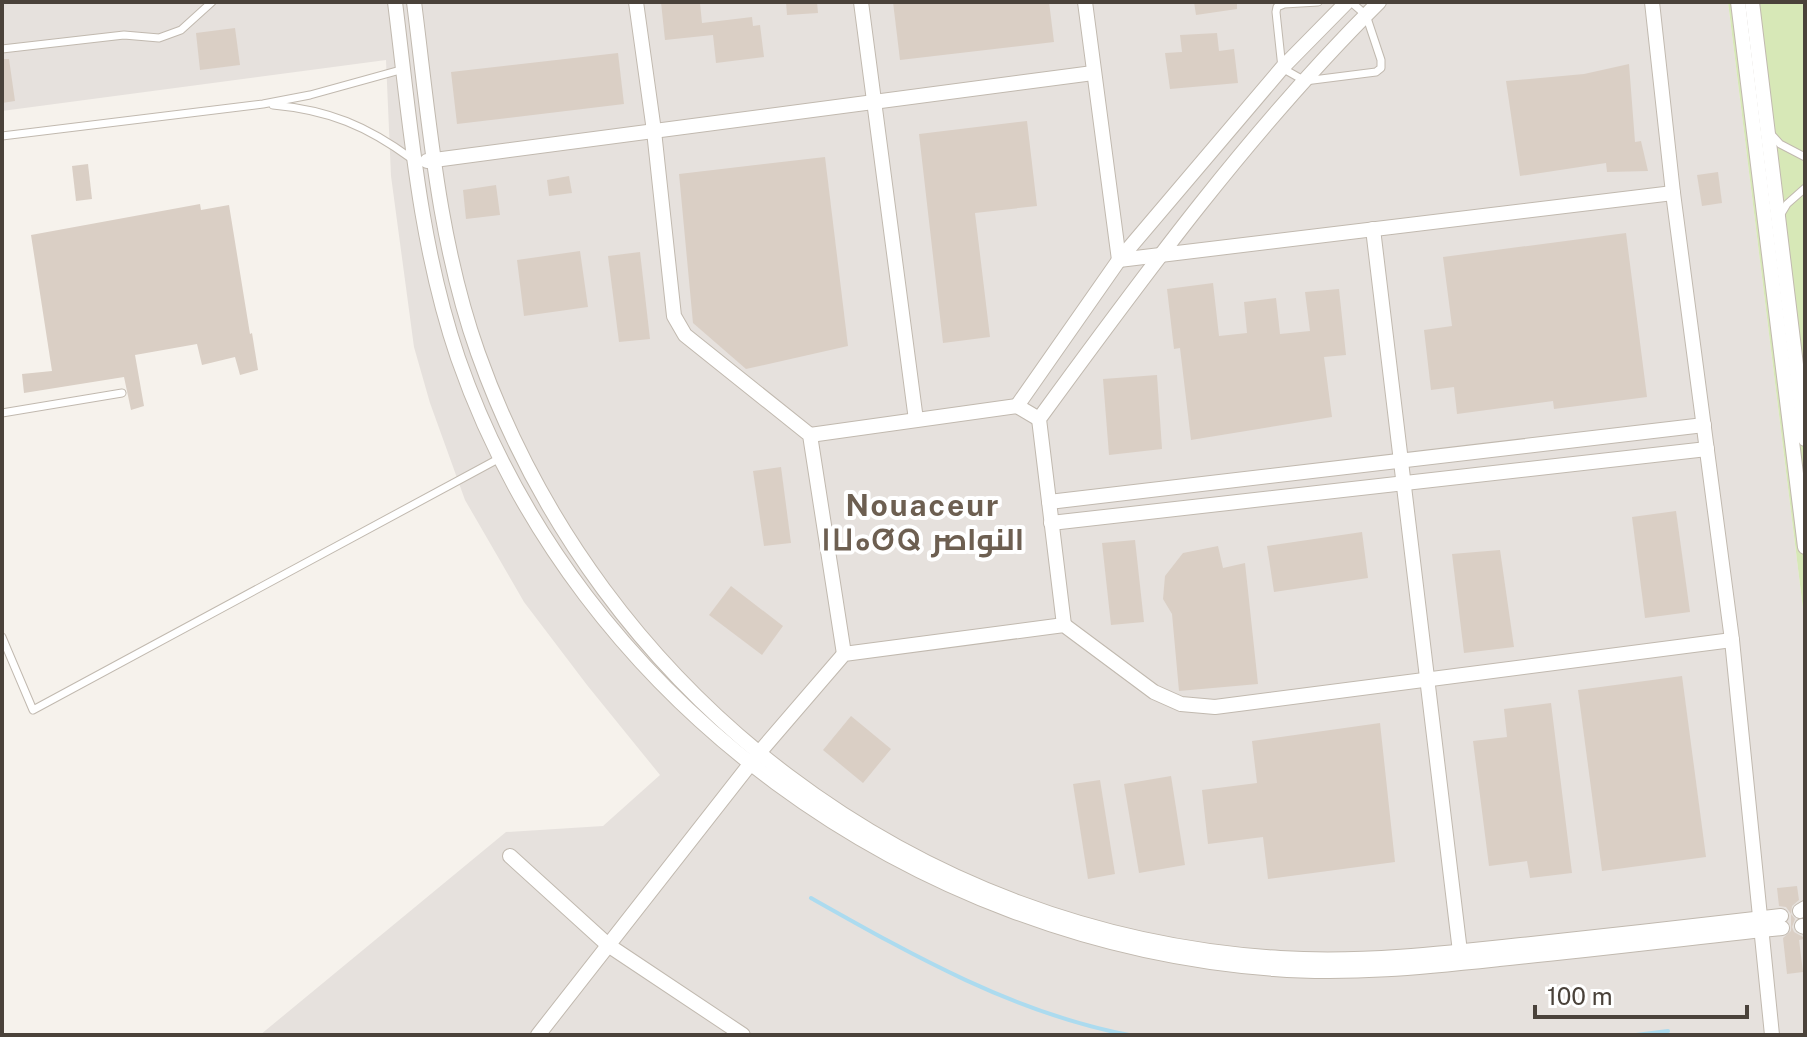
<svg xmlns="http://www.w3.org/2000/svg" width="1807" height="1037" viewBox="0 0 1807 1037" font-family="'Public Sans',Cairo,'Noto Sans Tifinagh',sans-serif">
<style>
.industrial{fill:#e6e1dd}
.green{fill:#d7e8b7}
.lines{fill:none;stroke-linecap:round;stroke-linejoin:round}
.stream{stroke:#acdbef;stroke-width:4}
.building{fill:#dacfc5}
.service-casing{stroke:#c1b9af;stroke-width:9}
.minor-casing{stroke:#c1b9af;stroke-width:16}
.service{stroke:#fff;stroke-width:7}
.minor{stroke:#fff;stroke-width:14}
.labels{text-anchor:middle;stroke-width:8;stroke-linejoin:round;paint-order:stroke}
.district-label{font-size:30px;font-weight:bold;letter-spacing:2px;fill:#6d5f51;stroke:#fff}
</style>
<rect width="100%" height="100%" fill="#f6f2ec"/>
<!-- industrial -->
<path class="industrial" d="M2,2H1728L1805,625V900L1800,906L1805,940V1035H260L506,832L603,826L660,775L587,685L524,602L465,500L430,403L414,347L391,176L386,60L2,111Z"/>
<!-- green -->
<path class="green" d="M1728,2H1805V625Z"/>
<g class="lines">
<!-- stream -->
<g class="stream">
<path d="M811,898C912,955 1014,1013 1129,1035"/>
<path d="M1636,1035L1668,1031"/>
</g>
</g>
<!-- building -->
<g class="building">
<path d="M661,2L700,3L702,23L752,17L753,26L760,25L764,57L716,63L713,35L665,40Z"/>
<path d="M786,2H817L818,13L787,15Z"/>
<path d="M893,2H1049L1054,42L900,60Z"/>
<path d="M1194,2H1237V9L1196,15Z"/>
<path d="M235,28L240,65L200,70L196,33Z"/>
<path d="M1217,33L1219,51L1234,49L1238,83L1170,89L1165,53L1182,52L1180,35Z"/>
<path d="M618,53L624,104L457,124L451,72Z"/>
<path d="M2,59H9L15,101L2,103Z"/>
<path d="M1629,64L1635,142L1641,141L1648,171L1607,172L1606,163L1520,176L1506,81L1584,74Z"/>
<path d="M1027,121L1037,206L975,213L990,337L943,343L919,134Z"/>
<path d="M825,157L848,346L746,369L693,323L679,174Z"/>
<path d="M88,164L92,199L76,201L72,166Z"/>
<path d="M1718,172L1722,203L1702,206L1697,175Z"/>
<path d="M569,176L572,193L549,196L547,180Z"/>
<path d="M496,185L500,215L466,219L463,190Z"/>
<path d="M200,204L201,210L229,205L250,334L252,333L258,370L240,375L235,357L202,365L197,344L135,355L144,406L131,410L124,377L24,393L22,374L52,371L31,235Z"/>
<path d="M1626,233L1647,397L1554,409L1553,401L1457,414L1454,387L1431,390L1424,330L1452,326L1443,257Z"/>
<path d="M580,251L588,307L524,316L517,260Z"/>
<path d="M640,252L650,339L619,342L608,256Z"/>
<path d="M1213,283L1219,336L1247,333L1244,302L1276,298L1280,334L1310,331L1305,292L1339,289L1346,355L1324,357L1332,417L1191,440L1180,348L1174,349L1167,289Z"/>
<path d="M1157,375L1162,449L1109,455L1103,379Z"/>
<path d="M781,467L791,543L764,546L753,471Z"/>
<path d="M1676,511L1690,612L1645,618L1632,517Z"/>
<path d="M1362,532L1368,578L1274,592L1267,546Z"/>
<path d="M1135,540L1144,622L1111,625L1102,543Z"/>
<path d="M1218,546L1223,568L1245,563L1258,684L1179,691L1172,614L1163,599L1165,576L1183,553Z"/>
<path d="M1500,550L1514,647L1464,653L1452,554Z"/>
<path d="M731,586L783,626L762,655L709,615Z"/>
<path d="M1682,676L1706,857L1602,871L1578,690Z"/>
<path d="M1551,703L1572,873L1530,878L1527,861L1489,866L1473,741L1507,737L1504,709Z"/>
<path d="M851,716L891,749L863,783L823,750Z"/>
<path d="M1380,723L1395,862L1268,879L1263,837L1208,844L1202,790L1257,783L1252,741Z"/>
<path d="M1171,776L1185,865L1139,873L1124,784Z"/>
<path d="M1100,780L1115,874L1088,879L1073,784Z"/>
<path d="M1797,886L1799,900L1792,906L1791,914L1786,907L1779,906L1777,888Z"/>
<path d="M1791,914L1795,919L1792,927L1794,932L1803,937L1804,939L1799,940L1803,972L1787,974L1783,938L1791,931Z"/>
</g>
<g class="lines">
<!-- service casing -->
<g class="service-casing">
<g id="service">
<path d="M1318,2L1284,4L1277,7L1276,12L1282,68L1305,81L1376,72L1381,68V60L1366,15L1351,2"/>
<path d="M2,49L124,35L159,38L181,30L212,2"/>
<path d="M273,105C329,110 367,126 412,159"/>
<path d="M1771,134L1780,144L1805,157"/>
<path d="M2,136L263,104L310,95L404,69"/>
<path d="M1781,214L1787,204L1805,188"/>
<path d="M2,413L122,393"/>
<path d="M2,637L33,710L500,458"/>
</g>
</g>
<!-- minor casing -->
<g class="minor-casing">
<g id="minor">
<path d="M395,2C410,122 419,244 458,358C578,703 914,942 1274,969C1350,975 1424,967 1499,959C1593,950 1687,938 1782,928"/>
<path d="M414,2C429,120 438,241 478,353C600,696 916,936 1280,958C1361,963 1441,954 1521,945C1608,936 1694,926 1781,916"/>
<path d="M636,2L654,131L674,316L685,335L810,435L844,654"/>
<path d="M861,2L916,420"/>
<path d="M1085,2L1119,260L1673,193"/>
<path d="M1652,2L1673,193L1732,640L1772,1035"/>
<path d="M1738,2L1805,547"/>
<path d="M1752,2L1805,439"/>
<path d="M427,161L1093,73"/>
<path d="M1373,229L1461,960"/>
<path d="M1017,406L1119,260L1282,68L1347,2"/>
<path d="M810,435L1017,406L1039,419"/>
<path d="M1049,502L1704,425"/>
<path d="M1051,523L1707,449"/>
<path d="M1064,625L1039,419C1144,275 1252,128 1379,2"/>
<path d="M510,856L608,945L743,1035"/>
<path d="M1800,911L1805,908"/>
<path d="M1802,926L1805,927"/>
<path d="M538,1035L758,754L844,654L1064,625L1154,692L1181,704L1215,707L1732,640"/>
</g>
</g>
<!-- service -->
<use href="#service" class="service"/>
<!-- minor -->
<use href="#minor" class="minor"/>
</g>
<g class="labels">
<!-- district labels -->
<g class="district-label">
<text x="923" y="516">Nouaceur<tspan x="923" dy="34">ⵏⵡⴰⵚⵕ النواصر</tspan></text>
</g>
</g>
<!-- border -->
<rect width="1807" height="1037" fill="none" stroke="#4a423a" stroke-width="8"/>
<!-- scale -->
<path d="M1535 1005v12h212v-12" fill="none" stroke="#4a423a" stroke-width="4"/>
<text x="1547" y="1005" font-size="24" fill="#4a423a" stroke="#ffffff" stroke-width="6" paint-order="stroke">100 m</text>
</svg>
